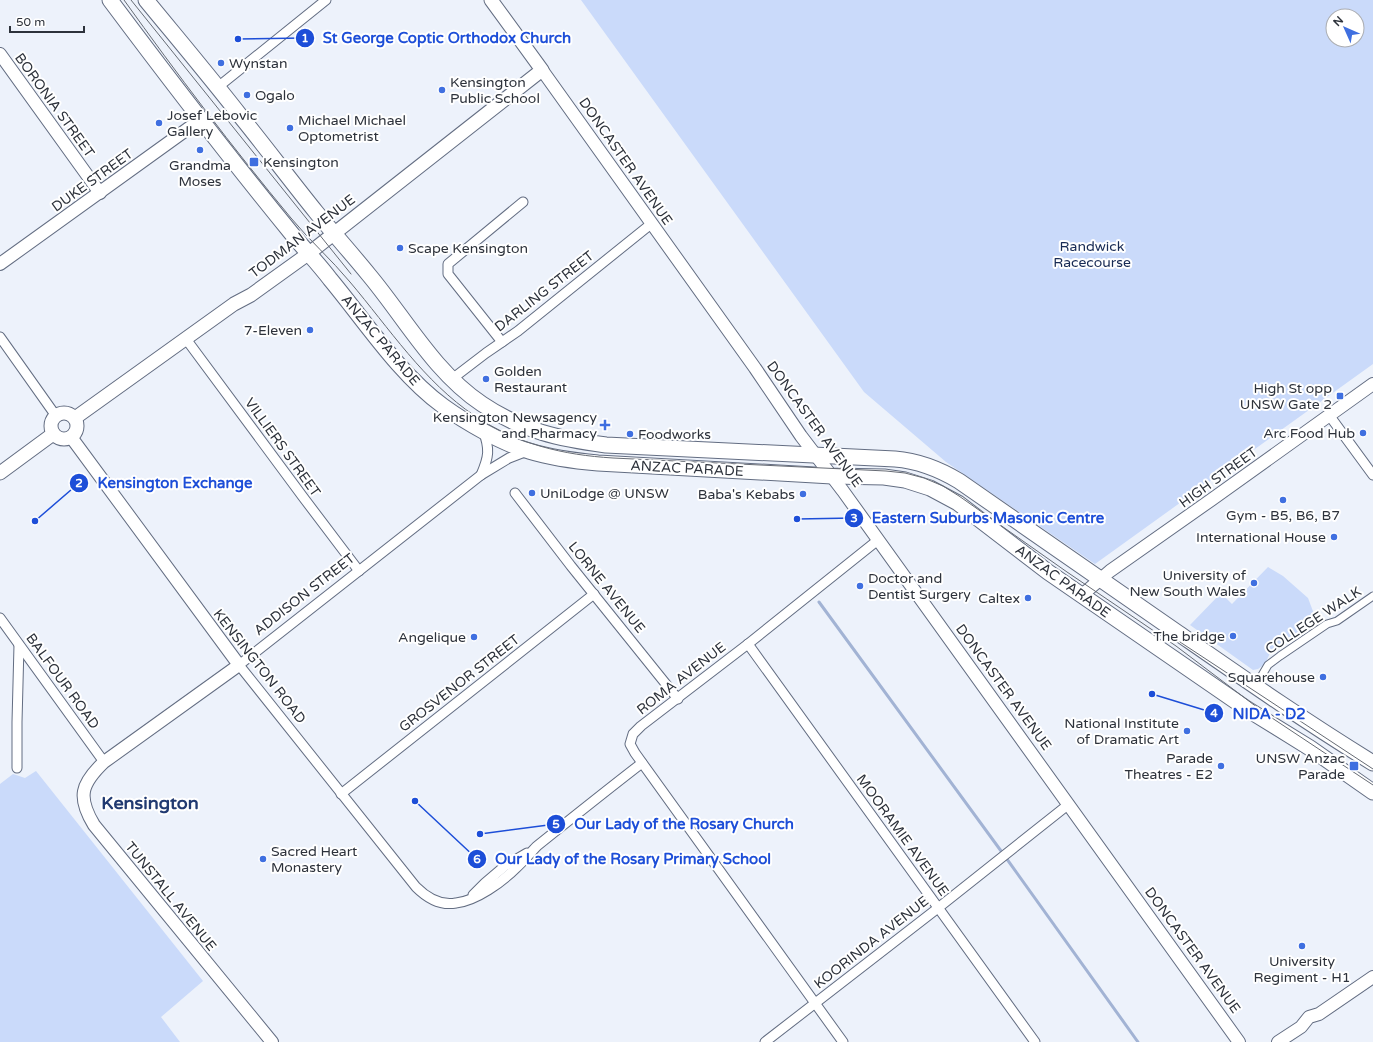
<svg xmlns="http://www.w3.org/2000/svg" width="1373" height="1042" viewBox="0 0 1373 1042" font-family="'Varela Round',sans-serif">
<style>
.green{fill:#cadafa;fill-rule:evenodd}
.lines{fill:none;stroke-linecap:round;stroke-linejoin:round}
.stream{stroke:#a2b3d4;stroke-width:3}
.pedestrian-casing{stroke:#636d82;stroke-width:9}
.minor-casing{stroke:#636d82;stroke-width:11}
.tertiary-casing{stroke:#636d82;stroke-width:14}
.secondary-casing{stroke:#636d82;stroke-width:15}
.primary-casing{stroke:#636d82;stroke-width:17}
.pedestrian{stroke:#fff;stroke-width:7}
.minor{stroke:#fff;stroke-width:9}
.tertiary{stroke:#fff;stroke-width:12}
.secondary{stroke:#fff;stroke-width:13}
.primary{stroke:#fff;stroke-width:15}
.tram{stroke:#666b74;stroke-width:1}
.poi-dot{fill:#3f6fe0;stroke:#fff;stroke-width:1.5}
.labels{text-anchor:middle;stroke-width:4;stroke-linejoin:round;paint-order:stroke}
.poi-label{font-size:14px;fill:#2d323b;stroke:#fff;text-anchor:end}
.street-label{font-size:14px;fill:#2d323b;stroke:#fff}
.park-label{font-size:14px;fill:#172a54;stroke:#fff}
.district-label{font-size:18px;font-weight:bold;fill:#213a71;stroke:#fff}
.leader{fill:none;stroke:#1d4ed8;stroke-width:1.5}
.callout-dot{fill:#1d4ed8;stroke:#fff;stroke-width:1.5}
.mark-label{font-size:12px;text-anchor:middle;font-weight:bold;fill:#fff}
.callout-label{font-size:15px;text-anchor:middle;font-weight:bold;fill:#1d4ed8;stroke:#fff;stroke-width:4;stroke-linejoin:round;paint-order:stroke}
</style>
<rect width="100%" height="100%" fill="#edf2fb"/>
<!-- green -->
<g class="green">
<path d="M581,0H1373V364L1095,564L946,462L864,392ZM1333,16H1357V40H1333Z"/>
<path d="M1268,567L1283,576L1308,598L1314,614L1310,623L1270,653L1265,664L1258,669L1253,670L1190,625L1221,593L1232,604Z"/>
<path d="M36,771L203,981L161,1017L180,1042H0V784L13,774L25,778Z"/>
</g>
<g class="lines">
<!-- stream -->
<path class="stream" d="M819,602L1004,855L1138,1042"/>
<!-- pedestrian casing -->
<g class="pedestrian-casing">
<path id="pedestrian" d="M1255,687L1268,665L1280,656L1327,624L1337,621L1373,596"/>
</g>
<!-- minor casing -->
<g class="minor-casing">
<g id="minor">
<path d="M218,87L326,0"/>
<path d="M0,337L56,416"/>
<path d="M186,339L303,497L359,571"/>
<path d="M502,342L448,274V264L523,202"/>
<path d="M452,379L486,353L518,331L651,224"/>
<path d="M1329,415L1373,475"/>
<path d="M527,451L509,458L481,475L239,665L416,887C427,898 440,906 456,903C476,901 502,882 516,868C524,861 530,853 537,846C572,818 607,790 642,763"/>
<path d="M481,475C489,457 490,449 483,430"/>
<path d="M515,493L571,566L678,699"/>
<path d="M0,618L104,762"/>
<path d="M748,644L1035,1042"/>
<path d="M17,768V722L19,645"/>
<path d="M341,794L594,594"/>
<path d="M473,895L485,883L505,866L527,853"/>
<path d="M765,1042L938,908L1069,804"/>
<path d="M843,1042L635,753L630,744L633,734L641,726L748,644L878,540"/>
</g>
</g>
<!-- tertiary casing -->
<g class="tertiary-casing">
<g id="tertiary">
<path d="M0,54L100,193"/>
<path d="M542,70L755,368L801,436L843,491L1239,1042"/>
<path d="M0,264L200,120"/>
<path d="M71,437L239,665L104,762C81,784 77,797 94,825L272,1042"/>
<path d="M1082,595L1110,571L1211,500L1373,384"/>
<path d="M1278,1042L1301,1027L1309,1017L1319,1014L1373,977"/>
</g>
</g>
<!-- secondary casing -->
<g class="secondary-casing">
<g id="secondary">
<circle cx="64" cy="426" r="13"/>
<path d="M75,418L234,304L251,295L308,254L542,70L491,0"/>
<path d="M0,473L53,434"/>
</g>
</g>
<!-- primary casing -->
<g class="primary-casing">
<g id="primary">
<path d="M110,0C169,79 229,157 292,234C304,249 318,263 330,279C365,321 399,374 443,406C465,422 503,444 529,451C552,458 575,461 598,463L832,476L884,477L905,480L930,488L958,503L1048,572L1247,709L1310,748L1373,792"/>
<path d="M146,0C178,39 211,78 242,118C267,149 291,181 316,212C333,233 352,254 369,275C405,318 434,372 482,404C522,431 560,439 606,445L895,459C919,461 939,469 959,481C1032,532 1105,583 1178,633C1243,678 1306,722 1373,763"/>
</g>
</g>
<!-- pedestrian -->
<use href="#pedestrian" class="pedestrian"/>
<!-- minor -->
<use href="#minor" class="minor"/>
<!-- tertiary -->
<use href="#tertiary" class="tertiary"/>
<!-- secondary -->
<use href="#secondary" class="secondary"/>
<!-- primary -->
<use href="#primary" class="primary"/>
<!-- tram -->
<g class="tram">
<path d="M124,0C177,74 232,147 291,218C309,240 331,259 350,282C389,328 424,382 475,416C517,444 563,455 613,458L886,471L905,473L924,478L943,486L959,496L1067,572L1176,646L1266,714L1373,785"/>
<path d="M131,0L351,274"/>
<path d="M1180,642L1373,769"/>
</g>
</g>
<!-- markers -->
<g class="poi-dot">
<circle cx="221" cy="63" r="4"/>
<circle cx="442" cy="90" r="4"/>
<circle cx="247" cy="95" r="4"/>
<circle cx="159" cy="123" r="4"/>
<circle cx="290" cy="128" r="4"/>
<circle cx="200" cy="150" r="4"/>
<rect x="249" y="157" width="10" height="10" rx="2"/>
<circle cx="400" cy="248" r="4"/>
<circle cx="310" cy="330" r="4"/>
<circle cx="486" cy="379" r="4"/>
<rect x="1336" y="392" width="8" height="8" rx="2"/>
<path d="M603 419h4v4h4v4h-4v4h-4v-4h-4v-4h4z"/>
<circle cx="1363" cy="433" r="4"/>
<circle cx="630" cy="434" r="4"/>
<circle cx="532" cy="493" r="4"/>
<circle cx="803" cy="494" r="4"/>
<circle cx="1283" cy="500" r="4"/>
<circle cx="1334" cy="537" r="4"/>
<circle cx="1254" cy="583" r="4"/>
<circle cx="860" cy="586" r="4"/>
<circle cx="1028" cy="598" r="4"/>
<circle cx="1233" cy="636" r="4"/>
<circle cx="474" cy="637" r="4"/>
<circle cx="1323" cy="677" r="4"/>
<circle cx="1187" cy="731" r="4"/>
<circle cx="1221" cy="766" r="4"/>
<rect x="1349" y="761" width="10" height="10" rx="2"/>
<circle cx="263" cy="859" r="4"/>
<circle cx="1302" cy="946" r="4"/>
</g>
<g class="labels">
<!-- poi labels -->
<g class="poi-label">
<text x="229" y="68" text-anchor="start">Wynstan</text>
<text x="450" y="87" text-anchor="start">Kensington<tspan x="450" dy="16">Public School</tspan></text>
<text x="255" y="100" text-anchor="start">Ogalo</text>
<text x="167" y="120" text-anchor="start">Josef Lebovic<tspan x="167" dy="16">Gallery</tspan></text>
<text x="298" y="125" text-anchor="start">Michael Michael<tspan x="298" dy="16">Optometrist</tspan></text>
<text x="263" y="167" text-anchor="start">Kensington</text>
<text x="200" y="170" text-anchor="middle">Grandma<tspan x="200" dy="16">Moses</tspan></text>
<text x="408" y="253" text-anchor="start">Scape Kensington</text>
<text x="302" y="335">7-Eleven</text>
<text x="494" y="376" text-anchor="start">Golden<tspan x="494" dy="16">Restaurant</tspan></text>
<text x="1332" y="393">High St opp<tspan x="1332" dy="16">UNSW Gate 2</tspan></text>
<text x="597" y="422">Kensington Newsagency<tspan x="597" dy="16">and Pharmacy</tspan></text>
<text x="1355" y="438">Arc Food Hub</text>
<text x="638" y="439" text-anchor="start">Foodworks</text>
<text x="540" y="498" text-anchor="start">UniLodge @ UNSW</text>
<text x="795" y="499">Baba's Kebabs</text>
<text x="1283" y="520" text-anchor="middle">Gym - B5, B6, B7</text>
<text x="1326" y="542">International House</text>
<text x="1246" y="580">University of<tspan x="1246" dy="16">New South Wales</tspan></text>
<text x="868" y="583" text-anchor="start">Doctor and<tspan x="868" dy="16">Dentist Surgery</tspan></text>
<text x="1020" y="603">Caltex</text>
<text x="1225" y="641">The bridge</text>
<text x="466" y="642">Angelique</text>
<text x="1315" y="682">Squarehouse</text>
<text x="1179" y="728">National Institute<tspan x="1179" dy="16">of Dramatic Art</tspan></text>
<text x="1213" y="763">Parade<tspan x="1213" dy="16">Theatres - E2</tspan></text>
<text x="1345" y="763">UNSW Anzac<tspan x="1345" dy="16">Parade</tspan></text>
<text x="271" y="856" text-anchor="start">Sacred Heart<tspan x="271" dy="16">Monastery</tspan></text>
<text x="1302" y="966" text-anchor="middle">University<tspan x="1302" dy="16">Regiment - H1</tspan></text>
</g>
<!-- street labels -->
<g class="street-label">
<text transform="translate(55 105) rotate(54)" y="5">BORONIA STREET</text>
<text transform="translate(626 161) rotate(55)" y="5">DONCASTER AVENUE</text>
<text transform="translate(92 180) rotate(-36)" y="5">DUKE STREET</text>
<text transform="translate(302 236) rotate(-37)" y="5">TODMAN AVENUE</text>
<text transform="translate(544 291) rotate(-38)" y="5">DARLING STREET</text>
<text transform="translate(381 340) rotate(50)" y="5">ANZAC PARADE</text>
<text transform="translate(815 424) rotate(54)" y="5">DONCASTER AVENUE</text>
<text transform="translate(283 447) rotate(54)" y="5">VILLIERS STREET</text>
<text transform="translate(687 468) rotate(3)" y="5">ANZAC PARADE</text>
<text transform="translate(1218 477) rotate(-36)" y="5">HIGH STREET</text>
<text transform="translate(1063 581) rotate(36)" y="5">ANZAC PARADE</text>
<text transform="translate(607 587) rotate(51)" y="5">LORNE AVENUE</text>
<text transform="translate(304 594) rotate(-38)" y="5">ADDISON STREET</text>
<text transform="translate(1313 620) rotate(-33)" y="5">COLLEGE WALK</text>
<text transform="translate(260 666) rotate(52)" y="5">KENSINGTON ROAD</text>
<text transform="translate(681 678) rotate(-38)" y="5">ROMA AVENUE</text>
<text transform="translate(63 681) rotate(54)" y="5">BALFOUR ROAD</text>
<text transform="translate(459 683) rotate(-38)" y="5">GROSVENOR STREET</text>
<text transform="translate(1004 687) rotate(54)" y="5">DONCASTER AVENUE</text>
<text transform="translate(903 835) rotate(54)" y="5">MOORAMIE AVENUE</text>
<text transform="translate(171 896) rotate(51)" y="5">TUNSTALL AVENUE</text>
<text transform="translate(871 942) rotate(-38)" y="5">KOORINDA AVENUE</text>
<text transform="translate(1193 950) rotate(54)" y="5">DONCASTER AVENUE</text>
</g>
<!-- park labels -->
<g class="park-label">
<text x="1092" y="251">Randwick<tspan x="1092" dy="16">Racecourse</tspan></text>
</g>
<!-- district labels -->
<g class="district-label">
<text x="150" y="809">Kensington</text>
</g>
</g>
<!-- callouts -->
<path class="leader" d="M238 39L305 38M35 521L79 483M797 519L854 518M1152 694L1214 713M480 834L556 824M415 801L477 859"/>
<g class="callout-dot">
<circle cx="238" cy="39" r="4"/>
<circle cx="35" cy="521" r="4"/>
<circle cx="797" cy="519" r="4"/>
<circle cx="1152" cy="694" r="4"/>
<circle cx="480" cy="834" r="4"/>
<circle cx="415" cy="801" r="4"/>
<circle cx="305" cy="38" r="10"/>
<circle cx="79" cy="483" r="10"/>
<circle cx="854" cy="518" r="10"/>
<circle cx="1214" cy="713" r="10"/>
<circle cx="556" cy="824" r="10"/>
<circle cx="477" cy="859" r="10"/>
</g>
<g class="mark-label">
<text x="305" y="42">1</text>
<text x="79" y="487">2</text>
<text x="854" y="522">3</text>
<text x="1214" y="717">4</text>
<text x="556" y="828">5</text>
<text x="477" y="863">6</text>
</g>
<g class="callout-label">
<text x="447" y="43">St George Coptic Orthodox Church</text>
<text x="175" y="488">Kensington Exchange</text>
<text x="988" y="523">Eastern Suburbs Masonic Centre</text>
<text x="1269" y="719">NIDA - D2</text>
<text x="684" y="829">Our Lady of the Rosary Church</text>
<text x="633" y="864">Our Lady of the Rosary Primary School</text>
</g>
<!-- north arrow -->
<g transform="translate(1345 28) rotate(315)"><circle r="19" fill="#ffffff" stroke="#abadb1"/>
<path d="M0-3L7 15L0 10L-7 15Z" fill="#3f6fe0"/>
<text y="-6" font-size="11" font-weight="bold" text-anchor="middle" fill="#2d323b">N</text>
</g>
<!-- scale -->
<path d="M10 26v6h74v-6" fill="none" stroke="#2d323b" stroke-width="2"/>
<text x="16" y="26" font-size="12" fill="#2d323b" stroke="#ffffff" stroke-width="3" paint-order="stroke">50 m</text>
</svg>
